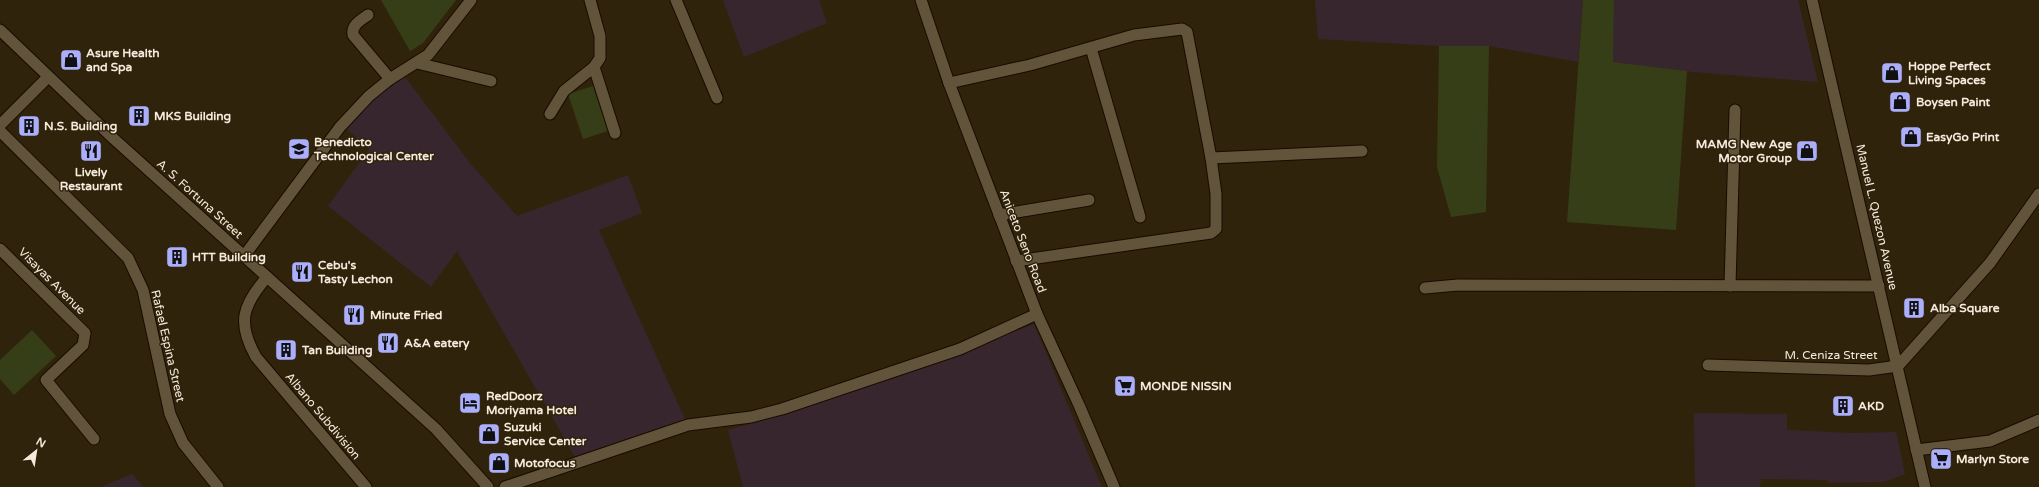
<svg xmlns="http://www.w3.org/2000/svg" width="2039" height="487" viewBox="0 0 2039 487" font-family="'Varela Round',sans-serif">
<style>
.industrial{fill:#38262e}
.green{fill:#363e17}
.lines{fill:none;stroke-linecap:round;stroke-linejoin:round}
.minor-casing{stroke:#170c00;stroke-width:13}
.tertiary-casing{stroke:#170c00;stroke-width:13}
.secondary-casing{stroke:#170c00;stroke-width:13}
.minor{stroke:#62533b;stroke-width:11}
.tertiary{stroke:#62533b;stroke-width:11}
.secondary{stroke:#62533b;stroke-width:11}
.labels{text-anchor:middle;stroke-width:3;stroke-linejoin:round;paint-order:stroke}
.poi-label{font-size:12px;font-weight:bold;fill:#f4ebdd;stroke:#30230b;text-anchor:start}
.street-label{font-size:12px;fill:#f4ebdd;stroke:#30230b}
</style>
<rect width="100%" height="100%" fill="#30230b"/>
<!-- industrial -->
<g class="industrial">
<path d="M723,0H819L827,23L744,57Z"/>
<path d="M1315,0H1583L1578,62L1489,46H1439L1318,39Z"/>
<path d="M1614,0H1798L1818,82L1693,72L1612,62Z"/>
<path d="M405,77L470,163L517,216L628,175L642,213L599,230L685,419L639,437L575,457L457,251L431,287L328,206L369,149L346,128L376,97Z"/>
<path d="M1034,324L1102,487H743L728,430L793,412L794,406L919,368Z"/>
<path d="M1694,413L1787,414V430L1851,433L1896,432L1905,474L1884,482L1830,483L1827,480L1761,479L1760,487H1695Z"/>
<path d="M132,474L143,487H101Z"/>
</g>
<!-- green -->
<g class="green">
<path d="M381,0H456L423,43L410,51Z"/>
<path d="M1583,0H1614L1613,62L1687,71L1676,230L1567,222Z"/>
<path d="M1439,46H1489L1486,212L1451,217L1437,167Z"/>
<path d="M593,86L608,131L583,139L568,94Z"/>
<path d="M32,330L56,356L14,395L0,379V360Z"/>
</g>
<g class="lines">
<!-- minor casing -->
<g class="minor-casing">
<g id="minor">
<path d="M676,0L717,98"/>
<path d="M368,15C361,20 351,25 353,35L390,79"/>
<path d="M1091,48L1140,217"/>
<path d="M417,63L491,81"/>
<path d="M594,67L615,133"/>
<path d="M949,83L1030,65L1134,35L1182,29L1187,32L1211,158L1216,194V229L1211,233L1016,261"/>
<path d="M550,114L564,91L594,67L600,58V36L590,0"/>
<path d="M0,125L48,77"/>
<path d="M0,131L128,258L143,290L170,414L183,443L218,487"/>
<path d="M1211,158L1362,151"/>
<path d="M999,215L1089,200"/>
<path d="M0,249L85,333L83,345L46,380L94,439"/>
<path d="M244,256L340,127L369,96L390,79L428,55L471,0"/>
<path d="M267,277C242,306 237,323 256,357L366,487"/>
<path d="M1730,286L1735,110"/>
<path d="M1425,288L1458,285L1879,286"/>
<path d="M1708,365L1869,370L1898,366"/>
<path d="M1916,450L1990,441L2039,420"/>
<path d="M505,487L688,425L751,417L782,409L960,349L1037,314"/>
</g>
</g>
<!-- tertiary casing -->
<g class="tertiary-casing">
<g id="tertiary">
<path d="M921,0L949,83L1037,314L1079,405L1114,487"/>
<path d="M1898,366L1990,263L2039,194"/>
</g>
</g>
<!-- secondary casing -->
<g class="secondary-casing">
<g id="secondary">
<path d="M1812,0L1925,487"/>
<path d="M0,30L114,139L436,429L488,487"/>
</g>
</g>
<!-- minor -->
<use href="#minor" class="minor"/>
<!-- tertiary -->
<use href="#tertiary" class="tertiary"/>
<!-- secondary -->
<use href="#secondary" class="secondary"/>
</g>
<!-- icons -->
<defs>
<g id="shop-square" transform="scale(1.15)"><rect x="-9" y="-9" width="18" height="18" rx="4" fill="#abaffb" stroke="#30230b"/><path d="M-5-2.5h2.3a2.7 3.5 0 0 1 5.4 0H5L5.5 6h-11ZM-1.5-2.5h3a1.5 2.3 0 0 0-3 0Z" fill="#111"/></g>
<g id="building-square" transform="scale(1.15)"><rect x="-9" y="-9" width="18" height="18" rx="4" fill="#abaffb" stroke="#30230b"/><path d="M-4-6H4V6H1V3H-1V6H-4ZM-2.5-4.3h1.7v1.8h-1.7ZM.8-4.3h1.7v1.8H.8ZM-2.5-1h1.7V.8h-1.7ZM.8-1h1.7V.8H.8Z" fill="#111"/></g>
<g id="school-square" transform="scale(1.15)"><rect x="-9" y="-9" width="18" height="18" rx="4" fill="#abaffb" stroke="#30230b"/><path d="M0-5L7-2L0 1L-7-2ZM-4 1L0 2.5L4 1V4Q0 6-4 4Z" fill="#111"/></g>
<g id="restaurant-square" transform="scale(1.15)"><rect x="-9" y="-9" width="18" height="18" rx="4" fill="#abaffb" stroke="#30230b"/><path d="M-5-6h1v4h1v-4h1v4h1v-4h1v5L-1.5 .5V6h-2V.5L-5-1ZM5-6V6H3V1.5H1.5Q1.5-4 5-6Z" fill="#111"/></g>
<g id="supermarket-square" transform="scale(1.15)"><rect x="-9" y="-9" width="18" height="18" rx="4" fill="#abaffb" stroke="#30230b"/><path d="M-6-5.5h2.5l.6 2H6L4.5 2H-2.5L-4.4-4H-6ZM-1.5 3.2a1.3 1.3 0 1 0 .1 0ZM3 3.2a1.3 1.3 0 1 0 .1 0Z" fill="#111"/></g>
<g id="hotel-square" transform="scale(1.15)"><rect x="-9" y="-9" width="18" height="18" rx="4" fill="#abaffb" stroke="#30230b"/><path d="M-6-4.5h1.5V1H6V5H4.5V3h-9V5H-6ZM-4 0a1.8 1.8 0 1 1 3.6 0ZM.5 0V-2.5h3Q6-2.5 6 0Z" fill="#111"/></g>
</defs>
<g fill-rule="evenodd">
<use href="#shop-square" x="71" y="60"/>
<use href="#shop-square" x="1892" y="73"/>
<use href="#shop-square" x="1900" y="102"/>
<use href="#building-square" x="139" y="116"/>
<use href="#building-square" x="29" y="126"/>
<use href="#shop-square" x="1911" y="137"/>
<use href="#school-square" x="299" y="149"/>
<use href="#restaurant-square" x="91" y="151"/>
<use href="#shop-square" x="1807" y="151"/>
<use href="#building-square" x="177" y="257"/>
<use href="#restaurant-square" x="302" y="272"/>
<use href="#building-square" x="1914" y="308"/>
<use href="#restaurant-square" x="354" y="315"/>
<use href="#restaurant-square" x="388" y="343"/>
<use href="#building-square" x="286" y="350"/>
<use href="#supermarket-square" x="1125" y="386"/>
<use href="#hotel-square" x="470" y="403"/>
<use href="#building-square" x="1843" y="406"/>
<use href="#shop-square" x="489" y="434"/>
<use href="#supermarket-square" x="1941" y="459"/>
<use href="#shop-square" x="499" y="463"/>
</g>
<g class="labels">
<!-- poi labels -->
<g class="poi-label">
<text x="86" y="57">Asure Health<tspan x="86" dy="14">and Spa</tspan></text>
<text x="1908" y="70">Hoppe Perfect<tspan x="1908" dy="14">Living Spaces</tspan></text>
<text x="1916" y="106">Boysen Paint</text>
<text x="154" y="120">MKS Building</text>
<text x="44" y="130">N.S. Building</text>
<text x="1926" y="141">EasyGo Print</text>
<text x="314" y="146">Benedicto<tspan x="314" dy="14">Technological Center</tspan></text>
<text x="1792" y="148" text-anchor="end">MAMG New Age<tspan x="1792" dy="14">Motor Group</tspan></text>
<text x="91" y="176" text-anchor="middle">Lively<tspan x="91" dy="14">Restaurant</tspan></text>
<text x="192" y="261">HTT Building</text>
<text x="318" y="269">Cebu's<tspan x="318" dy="14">Tasty Lechon</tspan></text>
<text x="1930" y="312">Alba Square</text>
<text x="370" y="319">Minute Fried</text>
<text x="404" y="347">A&amp;A eatery</text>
<text x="302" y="354">Tan Building</text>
<text x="1140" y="390">MONDE NISSIN</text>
<text x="486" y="400">RedDoorz<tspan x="486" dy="14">Moriyama Hotel</tspan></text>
<text x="1858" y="410">AKD</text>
<text x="504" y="431">Suzuki<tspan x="504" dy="14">Service Center</tspan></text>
<text x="1956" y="463">Marlyn Store</text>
<text x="514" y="467">Motofocus</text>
</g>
<!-- street labels -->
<g class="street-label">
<text transform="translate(200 199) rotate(42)" y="4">A. S. Fortuna Street</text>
<text transform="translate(1877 217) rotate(77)" y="4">Manuel L. Quezon Avenue</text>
<text transform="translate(1023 241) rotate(69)" y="4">Aniceto Seno Road</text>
<text transform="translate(52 281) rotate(45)" y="4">Visayas Avenue</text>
<text transform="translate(168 346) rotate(77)" y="4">Rafael Espina Street</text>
<text x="1831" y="359">M. Ceniza Street</text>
<text transform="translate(323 416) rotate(50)" y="4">Albano Subdivision</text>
</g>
</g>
<!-- north arrow -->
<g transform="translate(36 451) rotate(30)" stroke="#30230b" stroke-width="3" paint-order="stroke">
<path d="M0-3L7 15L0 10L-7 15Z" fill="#f4ebdd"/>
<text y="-6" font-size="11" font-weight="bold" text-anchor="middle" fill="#f4ebdd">N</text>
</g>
</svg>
